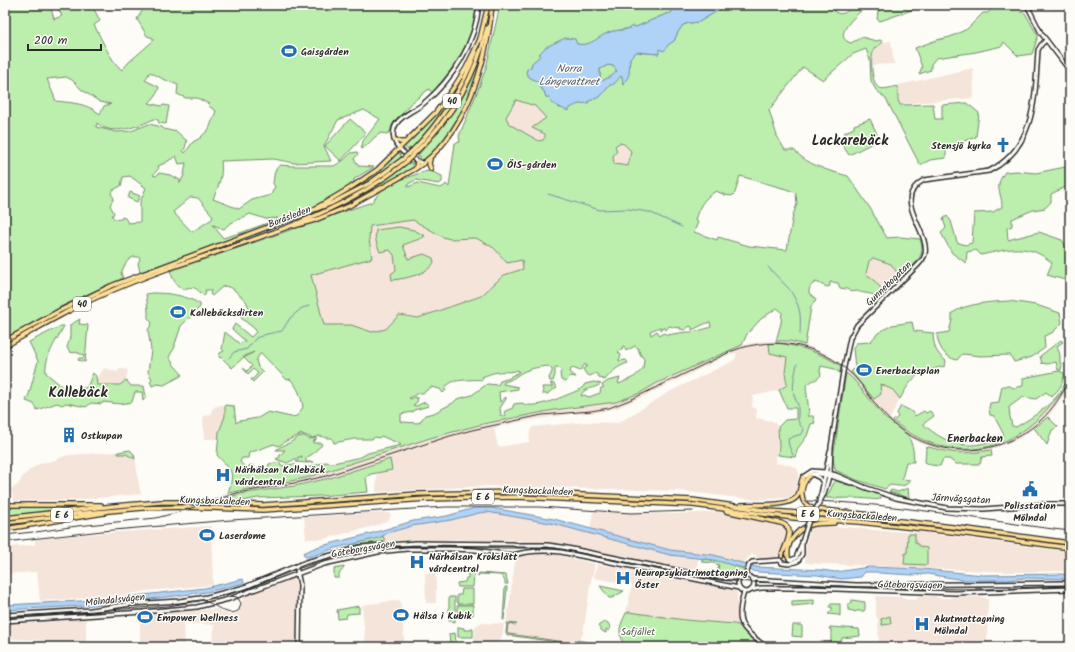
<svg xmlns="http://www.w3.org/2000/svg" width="1075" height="652" viewBox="0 0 1075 652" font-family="Kalam,sans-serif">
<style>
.built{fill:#f5e4da;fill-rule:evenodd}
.green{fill:#bceeae;stroke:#748c6c;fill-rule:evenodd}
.water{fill:#afd2f7;stroke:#7a8fa5;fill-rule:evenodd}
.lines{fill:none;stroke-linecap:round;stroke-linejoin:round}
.stream{stroke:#7a8fa5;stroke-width:1}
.secondary-casing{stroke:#2b2b2b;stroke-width:6}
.highway-casing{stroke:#2b2b2b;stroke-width:6}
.secondary{stroke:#fdfcf7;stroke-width:3}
.highway{stroke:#fdde96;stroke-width:3.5}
.tram{stroke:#2b2b2b;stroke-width:1}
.rail{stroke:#2b2b2b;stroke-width:1}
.secondary-bridge-casing{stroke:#2b2b2b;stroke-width:6;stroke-linecap:butt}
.highway-bridge-casing{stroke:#2b2b2b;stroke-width:6;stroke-linecap:butt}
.secondary-bridge{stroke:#fdfcf7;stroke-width:3}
.highway-bridge{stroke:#fdde96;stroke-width:3.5}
.labels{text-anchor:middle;stroke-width:3;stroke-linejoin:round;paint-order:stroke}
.shield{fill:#fdfcf7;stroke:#6a6a68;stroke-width:1}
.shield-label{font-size:9px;font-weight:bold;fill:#2b2b2b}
.poi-label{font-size:10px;font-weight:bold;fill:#2b2b2b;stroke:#fdfcf7;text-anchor:start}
.street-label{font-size:10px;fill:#2b2b2b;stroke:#fdfcf7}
.park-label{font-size:10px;fill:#4f5c4c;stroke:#fdfcf7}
.water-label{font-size:11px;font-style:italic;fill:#535d68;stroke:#fdfcf7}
.neighbourhood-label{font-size:11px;font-weight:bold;fill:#2b2b2b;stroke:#fdfcf7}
.district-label{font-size:14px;font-weight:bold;fill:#2b2b2b;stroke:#fdfcf7}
</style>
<rect width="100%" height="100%" fill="#fdfcf7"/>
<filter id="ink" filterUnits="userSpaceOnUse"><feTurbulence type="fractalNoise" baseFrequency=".025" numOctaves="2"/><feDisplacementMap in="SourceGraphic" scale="8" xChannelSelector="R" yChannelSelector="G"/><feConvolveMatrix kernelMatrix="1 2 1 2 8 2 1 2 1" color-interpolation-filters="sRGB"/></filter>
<g filter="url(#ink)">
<!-- built -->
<g class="built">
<path d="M891,41L894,64L873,65L872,56L875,48L883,42Z"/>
<path d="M973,68L974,98L899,104V85Z"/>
<path d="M516,100L535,106L547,118L533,128L545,134L543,140L539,141L509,124L506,117Z"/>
<path d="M619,143L624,144L631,151L628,166L614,164L613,156L617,151L615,146Z"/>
<path d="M413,220L443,237L450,239L476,238L494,248L507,263L521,259L523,269L504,275L481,296L418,318L399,315L386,329L372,332L351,325H324L311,275L372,258L369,239L370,226Z"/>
<path d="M872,258L891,264L900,277L883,291L873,279L866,274L869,261Z"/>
<path d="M763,341H790L805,345L823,352L833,358L855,375L874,399L880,384L893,390L900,399L890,418L893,421L904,430L923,440L951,448L965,449L986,447L1008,440L1017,435L1054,401L1070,378V387L1048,417L1034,428L1019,439L991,450L966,454L951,453L919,443L897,428L878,410L854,380L846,373L841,366L834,362L819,353L800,347L777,343L769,344L770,353L787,356L785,373L787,385L777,391L753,396L752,407L757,409L756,418L773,421L778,427L779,439L775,463L790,465L797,468L799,474L796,491L792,496L786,498L757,500L679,491L490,486L376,492L377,472L392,470L390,460L348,473L310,482L240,494L218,501L207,500L228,493L306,478L430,438L483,424L554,410L616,402L640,393L657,383L742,345ZM737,353L735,360L671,391L618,423L587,422L532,427L530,432L529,442L498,447L494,428L520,422L571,414L594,413L617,408L649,394L730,354Z"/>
<path d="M104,368L118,372L119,368L128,370L126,380L120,385H96V381Z"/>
<path d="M223,405H225V416L219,432L218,439H204L203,416L211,415L212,409L216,406Z"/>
<path d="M129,450L133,452L135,456L139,486L141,494L76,500L14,501L11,489L19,484L23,476L32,468L41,463L56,460L62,457L69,455L118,452Z"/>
<path d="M487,512L550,523L670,555L698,559L696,572L555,544H522L520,541L510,540L492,541L453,539L447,540L385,541L383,536L412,526L451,520L479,513Z"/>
<path d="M593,512L670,514L717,512L782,524L788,531L780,556L765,559L758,558L757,556L752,554L745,561V565L714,555L670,550L590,529Z"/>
<path d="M367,513H389L391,515L389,520L378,525L323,539H306L304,517Z"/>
<path d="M211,526L213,585L145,591L128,595L40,601L37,572L5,574V547L35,545V540L75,535Z"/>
<path d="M811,527H846L883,531L928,533L1070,552V571L1009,572L805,563L806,545Z"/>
<path d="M542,553L558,555L595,564L590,586L583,634L579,640L571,645L507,636L505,633L515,562L520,556H531Z"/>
<path d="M597,564L735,590L737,593L738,625L665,618L626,613L632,585L594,578Z"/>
<path d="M433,572L436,573V603H426L425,575L427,573Z"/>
<path d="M294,578L297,589L296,642L242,646V647H212L214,625L184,623L185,647H140V615L216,609L230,615L236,614L241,607L243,597Z"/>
<path d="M876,596L903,597L907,599L916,600L919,596H935L938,598H950L954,596L983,597L988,599L987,647H879L878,619L876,617Z"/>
<path d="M400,600L405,647H366L362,605Z"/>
<path d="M86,619V647H40L39,640L14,639L9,637H5V625Z"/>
<path d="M480,623L504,624L503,632L498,647H473L475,626Z"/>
</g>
<!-- green -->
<g class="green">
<path d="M5,5H50L54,19L62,16L58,8L64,5H92L100,21L94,25C102,39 109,59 122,70L129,62L153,41V38L147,36L137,19L146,5H477C471,45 457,63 432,93L429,89L409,105L402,114L397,118L392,125L390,132L387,134L381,133L375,137L363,149L361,148L363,141L380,119L364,110L338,120L324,146L331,161L294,163L274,159L221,161C223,176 219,185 213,199L239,209L252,200L271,195L275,186L273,184C274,176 274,169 280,165L291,166H334L344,160L351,153L357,152L358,154L354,159L359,166L374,167L354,179V184L316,206L238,236L140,272L138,263L140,259L139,257C128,255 125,265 121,273L123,278L62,306L5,338ZM150,72L163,79L178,85L177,94L186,98H197L209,104L210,107L216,111L209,129L200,138L193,142L185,153L183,151L185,148L187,141L175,130L172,131L164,129L162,127L149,124L131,131L116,132L96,127L97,123C111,137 140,126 154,119L158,120L159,123L166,124L169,106L164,105L161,106L149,103C154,99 157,94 159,87L145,80ZM66,77L72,80L82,90L100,102L111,104L104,106L100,114C86,103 73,103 56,101L47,79ZM176,156L179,164L186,163L184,175L180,183V180L170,175L159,173L156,176L153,175L159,168L158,166L165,163ZM130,176L146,188L140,202V222L128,223L125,218L122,217L121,219C117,220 114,219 112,216L114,213L110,205L114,198L111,194L113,190L121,186L123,177ZM191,197L198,198L213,216L212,219L192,232L173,212ZM250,214L266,219L278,218V219L243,232L223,238L213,225L224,229L229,224Z"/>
<path d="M500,5H672L676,8L671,13L666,14L636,27L609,32L590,44L581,45L577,44L574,39C559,41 552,42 540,53V57L532,63L529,77L539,82V87L544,91L546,97L550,98L559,108H570L576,104H579L600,97L610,85L620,76L622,77L623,85L629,69L630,58L636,52L658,54V48L674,41L678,32L683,25L689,23L699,22L727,5H833L835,12C844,17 847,10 855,5H868C861,11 829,36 851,43L862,37L876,41L880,40L883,42C881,45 876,46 874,49C870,57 871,83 879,88C883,90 893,87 898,86V100L900,105L933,104L935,119H942V105L967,103L979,113L976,137L946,147V158L930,160L920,165L886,99L876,90L871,81L870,60L866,49L853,54L823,80L803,67L769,110L777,136L785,150H794C807,165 829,171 848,176L870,208L887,238L900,237L920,239C921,242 922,246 922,249C922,260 908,271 900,277L891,264L873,258L869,261L866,274L873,279L883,291L878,298C873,294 871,294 865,293C857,292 860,290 851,292L847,289L840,288L838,283L830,282V286L827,287L816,282C811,285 809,287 809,293L816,299L811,307L805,345L790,341H776L781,323L782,312L777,308L761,319L747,334L742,345L657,383L640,393L616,402L554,410L483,424L430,438L306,478L228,493C235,470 232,472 217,455L219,432L225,416V405L234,406L236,423L239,421L258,418L268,412L291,417L297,416L303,407C301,396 298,387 290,379L287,380L261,353L256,360L258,367L263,372L253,382L251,379H253L258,373L253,369L248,374L243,368L247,371L252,366L244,358L254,352L245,356L232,368L222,358L219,357L220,353L224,351L222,349L225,332L240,344L245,341L232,329L235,324L251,337L256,332L255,329L241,318V314L243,312H251L246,301L232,288L225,286L222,287L212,296L210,294L211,290H205L206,293L204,296C197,290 197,286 186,288L185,290C176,287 173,279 170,271L372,202L381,191L400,180L423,172L430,171L442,176V182L439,184L416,180L408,184V187L418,183L440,188L443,187L446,184L449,187L455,143L460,142L459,136L478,90L486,68ZM516,100L535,106L546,118L532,128L545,134V137L543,140L539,141L509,124L506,117ZM619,143L624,144L631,151L628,166L614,164L613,156L617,151L615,146ZM740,176L786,189L794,192L796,194L797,204L793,215L787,250L749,246L718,237L717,240L694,232L698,222L695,220C699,207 703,199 716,191L725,195L732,196L735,193ZM413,220L443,237L450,239L476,238L494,248L507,263L522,260L523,269L504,275L481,296L418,318L399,315L386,329L372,332L351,325H324L311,275L372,258L369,239L370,226ZM710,322L711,327C706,329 691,333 686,332L667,335L664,333L660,335L657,331L651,335L650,331L660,327H661V330L664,327L666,330L669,326L678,328L680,327V329L685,330L690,326L692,327V330C697,328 705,323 710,322ZM624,346L626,351L635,346L638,348L640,354L644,359L643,369L634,377L619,384L618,383L620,378L608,381L602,385L604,387L601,388L600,393L589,397L584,395L582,396L581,395C585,387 594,389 601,384L594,382L585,384L583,387L579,390C566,395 534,411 522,403L514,404L513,406V408L505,411L504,413L506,416H501L500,408L506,399V397L500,402L499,392L518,389V387L503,384L504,382C511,381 517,375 523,372C531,368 540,367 548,366L552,369V372L549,378L550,381H553L555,375V367H557L562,370L560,373L561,380L566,382L570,376L576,377L570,372L571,369L573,368L580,371L585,364L587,366L583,369L586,374L590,376L596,373L600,378L605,380C611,372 618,366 628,363L626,360L619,361L621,355L618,352L623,349L622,347ZM518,370L519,371L518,373L511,376L510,378L500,381L498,385L487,384L472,395L457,399L453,403L434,413L425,415L419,423L401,422V414L413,412L414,410L429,406L425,402L416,406L413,405L417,402L418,398H416L415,397L410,399L409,398L419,393H423L431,387L440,389L443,393L446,390L444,388C446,386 449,384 452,382C457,380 478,379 482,380L483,378L482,377C487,375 492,373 498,372C505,371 511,373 518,370ZM302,434L312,438L320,436L327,438H332L334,443L354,439H372L375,437L379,438L381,436L400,444L401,445L368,453L361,457L333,463L325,462L301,470L294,464L281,466L280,462L269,464L268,467L270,469L268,470L263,466L255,470H253L254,466L250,465L247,468L245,467L240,462L242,458H248L249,453L274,444L279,446L286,441Z"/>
<path d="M906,5H926L886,19L880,21L877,19L878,11C887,5 896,8 906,5Z"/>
<path d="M995,5H1022L1023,9L1020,12L1025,13L1038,36L1032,54L1018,56L1004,42L1002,46L976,52L936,58L931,64V70L919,74L922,67L915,48L937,40L950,37L967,29L983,13H988Z"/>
<path d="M1051,5H1070V9L1051,8Z"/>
<path d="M484,49C475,90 455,131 425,160L420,159V156H417C436,135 454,114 467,89C474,76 478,62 484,49Z"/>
<path d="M608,65L613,66L617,70L614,75L602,81L600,78V69Z"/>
<path d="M466,70C452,100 434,124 411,149L409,148V151L404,146L438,112Z"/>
<path d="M350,119L366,133L341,161L325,146Z"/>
<path d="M870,119L877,134L875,138V142L849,155L843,146L845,132L854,128V125Z"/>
<path d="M399,153L401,154L400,156L401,157C382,174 359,190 335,199L370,178L397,154Z"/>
<path d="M410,162L411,164H413L412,162L415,164L413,168L356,200L320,216L346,205L373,189Z"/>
<path d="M1070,166V185L1051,194V202L1045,208L1033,210L1012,219V226L1007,228L1008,240L1039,232L1062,240L1070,254V274L1065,280L1047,275L1052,263C1029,242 1009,249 981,255L976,250L967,252L966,263L952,253L941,233L946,228L943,219L947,216L951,221L957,242L965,245L972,243L974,213L993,212L1002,207C1002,191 993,188 1005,172L1016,171L1036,173Z"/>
<path d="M130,192L140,196L137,202L128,198Z"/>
<path d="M399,227L414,230L425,236L422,238L403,245L408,259L424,254L433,258L434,262C429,274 404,279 392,280L391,274L396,270L394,255L390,250L380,252C377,245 374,238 376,230Z"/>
<path d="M152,293C169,293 185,295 200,304V307L181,326L175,344V347L169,357L174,365L182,374L181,376L164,385L157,384L152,386L150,381L152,379L148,372L151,350L148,330L152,323L148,318V310L146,294Z"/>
<path d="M1009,301L1036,305L1060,313L1062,323L1052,333L1044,336L1045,348L1032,357L1014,362L1010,355L981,356L962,354L957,360C944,357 938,347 937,334L949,332L952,320V313C968,303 991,302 1009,301Z"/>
<path d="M80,319L79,324L88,325L85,362L78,360L79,358H83L84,355L75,352L74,353L70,352L67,348L70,337V325Z"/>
<path d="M912,322L914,331L933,333C934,347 935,352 946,361L945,366C917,373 914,374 900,399L893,390L880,384L881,394L874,399L851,372L855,368L853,348L856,343L870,342L878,333L892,325Z"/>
<path d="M61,326H64C57,340 44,357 46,373L65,389L85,388L88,385L93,373L96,376L97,385H120L126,380L131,386H144L146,397L143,401L142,392H135L132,402L120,404L103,402L102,404L91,403L86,407L66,403L62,405L57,403L37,410L34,404L26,401L29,394L38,361L29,342Z"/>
<path d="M1061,340L1063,342L1057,346L1060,355V363L1062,364L1061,370H1058L1056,362L1047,364L1042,363V364L1040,356Z"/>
<path d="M777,343C801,346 821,353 841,366L840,372H838L835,369L821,366L820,371L821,375C817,381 810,380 806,386L809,413L807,416H813L815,423L811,424L807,436L798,448L795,457L778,455L779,445L778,427L785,420L796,419V408H787L779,390L787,385L785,373L787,357L770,353L769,344Z"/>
<path d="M1070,363C1070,368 1071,374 1070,379C1066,389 1055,400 1048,408C1005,458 944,463 893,421L898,417L897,413L901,406L911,411L915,416L924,411L926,413L930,411L934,416L923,424C949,447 973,452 1004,435L994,416L990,415L989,408L990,403L999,402L1002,386H1010L1013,388L1023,386V378L1059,371L1064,373C1064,383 1059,391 1051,396L1046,392L1036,399L1023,397L1009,407L1010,417L1012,426L1016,427C1035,416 1057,402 1066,382C1069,376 1069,369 1070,363Z"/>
<path d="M846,373L854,380L885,418L909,436L913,449L914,462H906L902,479L911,480C905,488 899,486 890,485L885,489L857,480L835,470L833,458Z"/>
<path d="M551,383L554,384L557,388L549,392L548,394H542L543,390L542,387H552V385L550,384Z"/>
<path d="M1048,417L1058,427L1052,430L1047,445L1034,428Z"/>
<path d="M303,435L309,439L316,438V440L313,441V443H321L322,445L316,450L314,453L306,458V462H313L307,463L296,462L298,459L303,457L301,456L287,463L276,459L280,457V455L285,450H276C282,445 289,444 294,440C296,439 298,437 300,436L302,437Z"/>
<path d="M929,447C950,454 969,454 991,450L992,456L982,457L980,464H956L949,459H943L940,466L931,465L925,462L926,448Z"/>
<path d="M130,450L134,454L135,459L126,454H118V452Z"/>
<path d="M390,459L392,470L371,474L366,477L368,492L320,496L258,498L243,501H218L240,494L294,486L330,478Z"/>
<path d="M836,479L880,495L881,498C877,501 873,499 869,499C855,497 840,499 826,498Z"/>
<path d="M908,488L909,498L889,492L891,490L898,492Z"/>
<path d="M5,507H80L5,516Z"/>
<path d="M908,534H915V542L921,547L927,548V565L904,564L905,553H907Z"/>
<path d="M383,536L385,541L350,546L356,543L379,538Z"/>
<path d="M702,559L720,561L744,569V571L738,574L717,573L719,565L713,563L702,562Z"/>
<path d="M344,567V568L339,574V578H334V569Z"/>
<path d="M468,573L474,574L473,587H458L457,583L465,582L466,578H468Z"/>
<path d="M479,573L506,575L508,584H505V581L501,575L479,574V576L477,577Z"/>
<path d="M600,586L624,591L612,598H609Z"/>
<path d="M505,587H507L504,620H503Z"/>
<path d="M462,589H473V604H459L457,602V595H461Z"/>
<path d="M449,597H455V622L449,621Z"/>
<path d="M814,600V604L792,606V601Z"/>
<path d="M852,600L865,602V609L864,611H856L855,612H854V611L848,610V604H851Z"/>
<path d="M831,604H840V616L838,615L828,614L832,610V607H829Z"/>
<path d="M458,605H473V615L457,614V607Z"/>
<path d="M359,606V613L347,614L346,618L338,619L337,610Z"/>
<path d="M629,612L685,620L734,624L738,625L763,647H613L620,646C625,640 620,638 620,632C619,626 624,618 626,613Z"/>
<path d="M890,616L891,624L882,625L881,619Z"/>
<path d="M604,622H607L610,626L609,631L606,629V633L602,631L598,626Z"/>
<path d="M507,623L517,624L516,625L508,624L507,633L509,634L572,643L575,640L598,643L597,647H573L571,644L507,635L506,633Z"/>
<path d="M793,625H802V637L792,636Z"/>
<path d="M458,627L464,628V630H471V628H473V637H458Z"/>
<path d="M830,627L859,629L860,636L842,638L840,647H837L836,642L831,643V629H829Z"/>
<path d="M455,633L456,642L454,644H450L449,634Z"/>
</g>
<!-- water -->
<g class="water">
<path d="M672,5H727L699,22L689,23L683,25L678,32L674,41L668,45L664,51L659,49V54L636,52L630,58L629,75L623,85L622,77L621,76L614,84L610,85L600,97L589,101L588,104C581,102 576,105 570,108L569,111C562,110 558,105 551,103L550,98L546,97L544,91L539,87L538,82L529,77L526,73L527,69L531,67L532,63L539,57L540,53L546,47L565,38L575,39L577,44C591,47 598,36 610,32C617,29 626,32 632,26L636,27L666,14L671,13L675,8ZM608,65L613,66L617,71L613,75L602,81L600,78V69Z"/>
<path d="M474,508H492L554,519L670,550L714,555L756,567L821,570L836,572L869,567L922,569L983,575L1070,574V579L1024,578L1009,580H963L928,574L912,575L879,573L877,572H865L861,577L841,579L817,575L757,572L714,560L670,555L550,523L487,512L479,513L451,520L412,526L388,533L379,538L336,548L312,556L305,557L303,553L317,547L373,533L413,521L447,516Z"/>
<path d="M243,579L244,583L207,592L134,601L83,606L5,610V605L98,600L205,588Z"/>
</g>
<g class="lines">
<!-- stream -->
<g class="stream">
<path d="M548,194L600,210L628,209L649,212L682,227"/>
<path d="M768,267L789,289"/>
<path d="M790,290C801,308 801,313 800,334"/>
<path d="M229,358L234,352L247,349L256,338L267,334L282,331L290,318L302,308L309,306"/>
<path d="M793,455L789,446L788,439L795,436L802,434L804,429C795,422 799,417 798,407C798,403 795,399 794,395C792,384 795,374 797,364"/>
</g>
<!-- secondary casing -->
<g class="secondary-casing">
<g id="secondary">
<path d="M1027,5L1041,33L1070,71"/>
<path d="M423,164C410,157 389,148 394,129C397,117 414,111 423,104C454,78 475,44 479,5"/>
<path d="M810,475C823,471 839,480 852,483"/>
<path d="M814,475L820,478L823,483"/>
<path d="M803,477L812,471L825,472L836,475L864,487L896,498L947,508L984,509L1047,504H1070"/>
<path d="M821,494L830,451"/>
<path d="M824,494L830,473L831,447L843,372L850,338L857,325L918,265C921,262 924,258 925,254C930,230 890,199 924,180L989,171C1036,148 1035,96 1038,50L1041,45L1046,40"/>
<path d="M789,559L791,560L796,558L801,545"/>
<path d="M296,566L300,585L299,647"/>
<path d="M746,576L749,565L752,562L780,560L782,563L789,564L798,561L802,554V542"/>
<circle cx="746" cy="584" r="8"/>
<path d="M752,579L856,585L1070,583"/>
<path d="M751,590L761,588H806L955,593L1070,589"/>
<path d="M744,592C734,625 742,628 766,647"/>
<path d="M5,615L91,610L131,604L179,601L207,597L245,587L306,562L361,547L416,543L513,544L517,545H547L562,547L700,575L733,578L741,577"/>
<path d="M5,621L143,612L197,607L229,599L324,564L378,552L407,549H451L475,550L513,555C528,551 544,550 561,552L739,588"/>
</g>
</g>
<!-- highway casing -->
<g class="highway-casing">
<g id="highway">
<path d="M480,39L488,5"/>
<path d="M394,139L400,142H405"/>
<path d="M413,150C441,121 462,90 476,52"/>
<path d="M416,152C451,118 476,76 487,28"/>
<path d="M430,159L429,164L431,169"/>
<path d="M416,168L417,161"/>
<path d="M316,208L350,188L377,170L421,127L436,112L454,87L466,68L481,37"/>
<path d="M294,226L315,220L349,206L415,169C466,136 487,63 492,5"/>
<path d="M5,341L59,311L111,286L332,203L370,183L403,159"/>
<path d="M5,346C24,336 42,325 61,315C94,297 128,283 164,270C246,241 337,218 406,162"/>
<path d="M810,475C799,486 798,504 814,509L872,515L880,518"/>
<path d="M5,505H101"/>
<path d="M741,505C754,504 792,508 798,495C801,489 800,483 803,477"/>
<path d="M726,511L781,523C797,528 785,544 782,556"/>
<path d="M5,518L114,506L161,502H199L263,505L418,494L517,492L692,500L770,511L883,519L953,527L1070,543"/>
<path d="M5,523L75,514L143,508L187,507L263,510L427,499L517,497L693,505L794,518L859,522L952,532L1070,548"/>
<path d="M5,529L104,513"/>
<path d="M788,557C787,550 788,545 792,539C803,523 816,523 834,523"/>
</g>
</g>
<!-- secondary -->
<use href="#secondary" class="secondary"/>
<!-- highway -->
<use href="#highway" class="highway"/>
<!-- tram -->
<g class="tram">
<path d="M204,601C215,603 228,619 239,610L241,603L237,597L230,596"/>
<path d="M5,617L168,606L199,601L227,595L247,589L297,569L336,557L368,550L395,546H454L504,548H555L710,579L730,581L886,588L986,589L1070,586"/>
</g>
<!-- rail -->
<g class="rail">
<path d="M805,501C894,502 982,521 1070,531"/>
<path d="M36,532L77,526L156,518L179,512L237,493L300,482L326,476L450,436L472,430L542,415L591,411L609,408L632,399L732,351C777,334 828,345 859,382C871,397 881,414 896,426C939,460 1000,458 1041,420C1053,409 1061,395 1070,381"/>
<path d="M5,535L33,532"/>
<path d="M5,542L102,531L231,520L446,507H539L631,513L693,511"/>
</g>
<!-- secondary-bridge casing -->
<g class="secondary-bridge-casing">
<g id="secondary-bridge">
<path d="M819,501L821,494"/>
<path d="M802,542L808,523L824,494"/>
</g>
</g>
<!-- highway-bridge casing -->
<g class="highway-bridge-casing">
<g id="highway-bridge">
<path d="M403,159L413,150"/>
<path d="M406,162L416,152"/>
</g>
</g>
<!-- secondary-bridge -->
<use href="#secondary-bridge" class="secondary-bridge"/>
<!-- highway-bridge -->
<use href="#highway-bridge" class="highway-bridge"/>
</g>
</g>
<!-- icons -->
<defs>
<g id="stadium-bare" transform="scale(1.2)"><path d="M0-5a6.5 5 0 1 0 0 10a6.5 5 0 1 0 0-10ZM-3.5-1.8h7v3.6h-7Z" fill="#1f6fb2" stroke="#fdfcf7" stroke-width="2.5" paint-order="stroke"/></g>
<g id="church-bare" transform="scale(1.2)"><path d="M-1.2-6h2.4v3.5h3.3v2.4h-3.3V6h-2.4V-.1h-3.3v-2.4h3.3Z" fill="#1f6fb2" stroke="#fdfcf7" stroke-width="2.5" paint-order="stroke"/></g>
<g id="building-bare" transform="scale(1.2)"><path d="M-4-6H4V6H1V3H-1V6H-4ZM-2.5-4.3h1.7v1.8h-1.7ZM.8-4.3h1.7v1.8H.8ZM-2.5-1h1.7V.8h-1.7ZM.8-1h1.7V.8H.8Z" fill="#1f6fb2" stroke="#fdfcf7" stroke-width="2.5" paint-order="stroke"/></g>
<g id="hospital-bare" transform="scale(1.2)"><path d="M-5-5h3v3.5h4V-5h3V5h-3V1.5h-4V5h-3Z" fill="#1f6fb2" stroke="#fdfcf7" stroke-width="2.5" paint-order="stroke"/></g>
<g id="civic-bare" transform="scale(1.2)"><path d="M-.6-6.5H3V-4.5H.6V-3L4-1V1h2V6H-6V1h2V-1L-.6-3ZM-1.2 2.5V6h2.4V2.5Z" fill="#1f6fb2" stroke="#fdfcf7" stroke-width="2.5" paint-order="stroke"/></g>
</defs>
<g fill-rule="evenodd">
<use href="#stadium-bare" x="289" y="51"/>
<use href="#church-bare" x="1003" y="145"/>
<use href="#stadium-bare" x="495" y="164"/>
<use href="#stadium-bare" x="178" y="312"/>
<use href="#stadium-bare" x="864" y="370"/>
<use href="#building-bare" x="69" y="435"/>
<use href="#hospital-bare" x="223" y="475"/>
<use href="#civic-bare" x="1030" y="489"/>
<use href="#stadium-bare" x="207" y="535"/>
<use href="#hospital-bare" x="417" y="562"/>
<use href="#hospital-bare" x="623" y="578"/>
<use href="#stadium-bare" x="401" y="615"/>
<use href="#stadium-bare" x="145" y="617"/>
<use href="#hospital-bare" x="922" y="624"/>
</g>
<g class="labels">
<!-- shield labels -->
<g class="shield">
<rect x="443" y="94" width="18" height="14" rx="3"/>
<rect x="73" y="297" width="18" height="14" rx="3"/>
<rect x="472" y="490" width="22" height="14" rx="3"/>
<rect x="797" y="507" width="22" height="14" rx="3"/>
<rect x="51" y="508" width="22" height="14" rx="3"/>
</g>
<g class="shield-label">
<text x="452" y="104">40</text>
<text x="82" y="307">40</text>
<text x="483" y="500">E 6</text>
<text x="808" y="517">E 6</text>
<text x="62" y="518">E 6</text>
</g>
<!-- poi labels -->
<g class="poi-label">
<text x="301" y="55">Gaisgården</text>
<text x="991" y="149" text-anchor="end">Stensjö kyrka</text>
<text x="507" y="168">ÖIS-gården</text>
<text x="190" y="316">Kallebäcksdirten</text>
<text x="876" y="374">Enerbacksplan</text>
<text x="81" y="439">Ostkupan</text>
<text x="235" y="473">Närhälsan Kallebäck<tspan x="235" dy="12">vårdcentral</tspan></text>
<text x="1030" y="509" text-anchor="middle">Polisstation<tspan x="1030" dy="12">Mölndal</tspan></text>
<text x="219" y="539">Laserdome</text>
<text x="429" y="560">Närhälsan Krokslätt<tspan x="429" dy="12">vårdcentral</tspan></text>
<text x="635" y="576">Neuropsykiatrimottagning<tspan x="635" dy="12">Öster</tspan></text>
<text x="413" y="619">Hälsa i Kubik</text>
<text x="157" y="621">Empower Wellness</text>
<text x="934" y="622">Akutmottagning<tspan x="934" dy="12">Mölndal</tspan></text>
</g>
<!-- street labels -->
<g class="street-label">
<text transform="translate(289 216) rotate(-21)" y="4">Boråsleden</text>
<text transform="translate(888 283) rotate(-44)" y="4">Gunnebogatan</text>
<text transform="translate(538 490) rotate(2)" y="4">Kungsbackaleden</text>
<text transform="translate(961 498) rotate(3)" y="4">Järnvägsgatan</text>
<text transform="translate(215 500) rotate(2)" y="4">Kungsbackaleden</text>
<text transform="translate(862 515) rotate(4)" y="4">Kungsbackaleden</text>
<text transform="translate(363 548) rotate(-10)" y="4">Göteborgsvägen</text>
<text transform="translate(910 584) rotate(1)" y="4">Göteborgsvägen</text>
<text transform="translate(115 599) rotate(-6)" y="4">Mölndalsvägen</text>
</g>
<!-- park labels -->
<g class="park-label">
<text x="638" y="635">Safjället</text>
</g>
<!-- water labels -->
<g class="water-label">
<text x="569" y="72">Norra<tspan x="569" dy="13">Långevattnet</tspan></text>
</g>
<!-- neighbourhood labels -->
<g class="neighbourhood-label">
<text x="975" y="442">Enerbacken</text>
</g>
<!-- district labels -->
<g class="district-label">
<text x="850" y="145">Lackarebäck</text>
<text x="78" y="397">Kallebäck</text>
</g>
</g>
<!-- margin -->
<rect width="1075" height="652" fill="none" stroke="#fdfcf7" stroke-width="20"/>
<rect x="10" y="10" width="1055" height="632" fill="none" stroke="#2b2b2b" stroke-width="1.5" filter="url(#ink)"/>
<!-- scale -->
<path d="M28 44v6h73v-6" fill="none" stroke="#2b2b2b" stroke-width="2"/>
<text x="34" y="44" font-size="12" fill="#2b2b2b" stroke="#fdfcf7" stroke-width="3" paint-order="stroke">200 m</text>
</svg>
